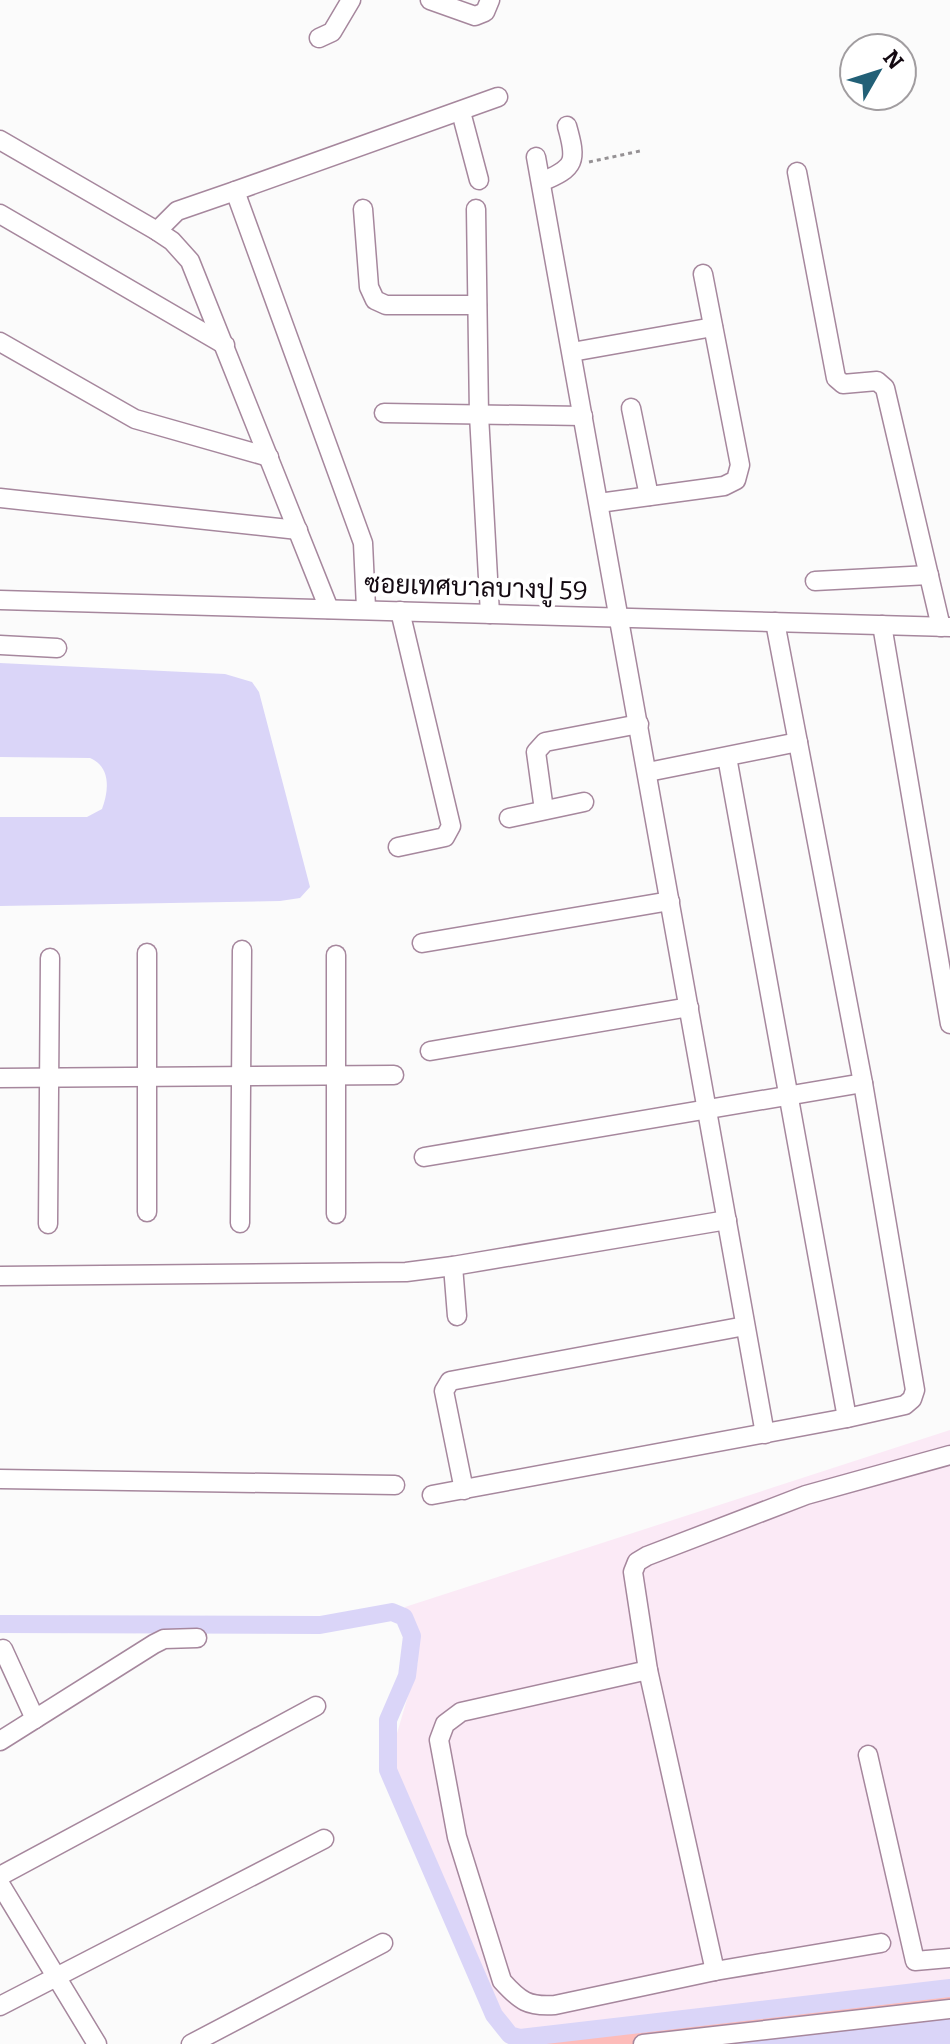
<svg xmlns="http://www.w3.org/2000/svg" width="950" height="2044" viewBox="0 0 950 2044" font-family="Bitter,Sarabun,serif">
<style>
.built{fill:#fbeaf6}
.green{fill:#fdbcba}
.water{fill:#dad5f8}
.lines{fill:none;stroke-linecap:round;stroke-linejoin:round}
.canal{stroke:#dad5f8;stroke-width:18}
.minor-casing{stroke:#a6879d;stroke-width:21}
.path{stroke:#959194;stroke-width:3;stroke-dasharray:4 4;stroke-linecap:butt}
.minor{stroke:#fff;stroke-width:18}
.labels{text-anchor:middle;stroke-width:8;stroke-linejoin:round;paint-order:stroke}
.street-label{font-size:26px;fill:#140a12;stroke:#fff}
</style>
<rect width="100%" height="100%" fill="#fbfbfb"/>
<!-- built -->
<path class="built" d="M950,1430V1990L510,2038L397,1789L395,1740L418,1662L405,1607Z"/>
<!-- green -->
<path class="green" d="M950,1994V2044H515Z"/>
<!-- water -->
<g class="water">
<path d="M0,663L225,674L252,682L259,692L310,887L300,898L280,901L0,906V817H87L102,809C109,790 111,767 90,758L0,757Z"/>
<path d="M950,2019V2044H726Z"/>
</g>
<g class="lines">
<!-- canal -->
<path class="canal" d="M0,1624L320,1625L392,1612L404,1617L412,1636L407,1676L388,1720V1770L494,2015L510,2035L520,2038L950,1988"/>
<!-- minor casing -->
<g class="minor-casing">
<g id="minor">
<path d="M430,0L475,16L485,12L490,0"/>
<path d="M319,38L332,32L351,0"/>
<path d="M461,112L479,180"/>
<path d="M0,140L157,231L172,241L190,261L329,609"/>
<path d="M536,157L765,1434"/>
<path d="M797,172L836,378L843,384L877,381L885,388L941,627"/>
<path d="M541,182C576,168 577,161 567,126"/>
<path d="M363,209L369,287L375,300L386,305H477"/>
<path d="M476,209L479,415L490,614"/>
<path d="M0,214L225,345"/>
<path d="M157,231L177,211L235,191"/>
<path d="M0,342L135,419L269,457"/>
<path d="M572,352L713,327"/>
<path d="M631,408L649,496"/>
<path d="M384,413L583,416"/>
<path d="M0,498L298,530"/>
<path d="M599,503L724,486L736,480L740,465L703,274"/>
<path d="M815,581L929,575"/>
<path d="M0,600L950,627"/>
<path d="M366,608L363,543L235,191L498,97"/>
<path d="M882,625L950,1024"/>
<path d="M0,645L57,648"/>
<path d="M727,757L847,1418"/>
<path d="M648,772L798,742"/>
<path d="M544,810L536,752L545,742L639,724"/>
<path d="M509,818L584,802"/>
<path d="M398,847L445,837L451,826L400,611"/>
<path d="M422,943L670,901"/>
<path d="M336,955V1214"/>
<path d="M430,1051L689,1007"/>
<path d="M0,1078L394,1075"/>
<path d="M424,1157L863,1083"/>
<path d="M147,1212V953"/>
<path d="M240,1223L242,950"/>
<path d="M48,1224L50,958"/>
<path d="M453,1266L457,1316"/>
<path d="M0,1276L406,1272L453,1266L727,1220"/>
<path d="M0,1479L395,1485"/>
<path d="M464,1490L444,1391L450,1381L745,1326"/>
<path d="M432,1495L847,1418L905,1405L912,1399L915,1390L863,1083L775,622"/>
<path d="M3,1649L35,1719"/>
<path d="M648,1670L715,1971"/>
<path d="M0,1741L154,1644L164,1639L197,1638"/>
<path d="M868,1755L915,1961L950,1958"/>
<path d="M0,1876L316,1706"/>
<path d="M0,1884L97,2044"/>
<path d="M881,1943L715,1971L555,2005C528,2007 520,2001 502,1981L457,1837L439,1740L445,1724L461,1712L648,1670L633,1572L637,1562L647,1556L806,1495L950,1455"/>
<path d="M0,2006L324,1839"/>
<path d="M191,2044L383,1943"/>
<path d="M643,2044L950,2009"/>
</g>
</g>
<!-- path -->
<path class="path" d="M589,162L640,151"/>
<!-- minor -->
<use href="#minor" class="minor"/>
</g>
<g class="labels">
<!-- street labels -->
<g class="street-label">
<text transform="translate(476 587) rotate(2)" y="9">ซอยเทศบาลบางปู 59</text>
</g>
</g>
<!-- north arrow -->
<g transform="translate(878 72) rotate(51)"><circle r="38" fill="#ffffff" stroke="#a19da0" stroke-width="2"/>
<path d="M0-6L14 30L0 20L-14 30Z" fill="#226077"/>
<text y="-12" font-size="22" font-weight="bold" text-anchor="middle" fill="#140a12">N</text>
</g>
</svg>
